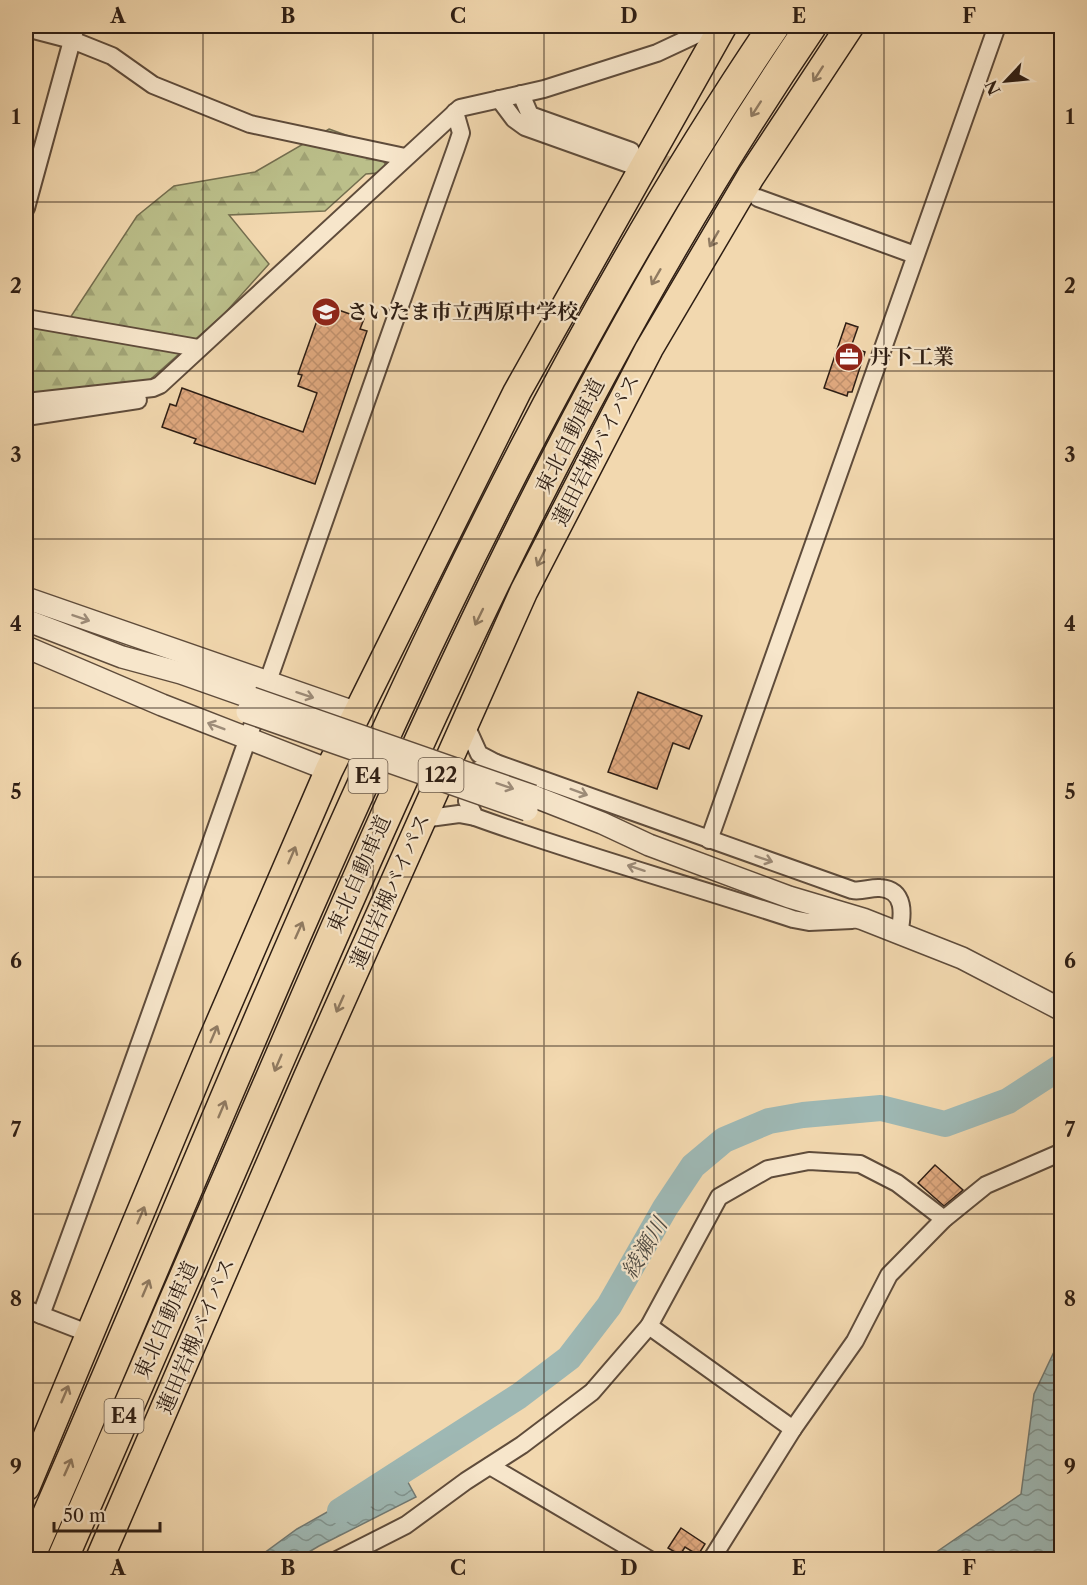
<svg xmlns="http://www.w3.org/2000/svg" width="1087" height="1585" viewBox="0 0 1087 1585" font-family="'Libre Caslon Text','Noto Serif JP',serif">
<style>
.forest{fill:url(#forest-firs);stroke:#746e4f;stroke-width:1.5}
.water{fill:url(#water-waves);stroke:#717a74;stroke-width:1.5}
.lines{fill:none;stroke-linecap:round;stroke-linejoin:round}
.river{stroke:#9eb8b4;stroke-width:26}
.building{fill:url(#building-cross-hatch);stroke:#2e1e14;stroke-width:1.5}
.minor-tunnel{stroke:#cbb390;stroke-width:16;stroke-dasharray:16 8;stroke-linecap:butt}
.minor-casing{stroke:#5f4c3b;stroke-width:20}
.tertiary-casing{stroke:#5f4c3b;stroke-width:24}
.trunk-casing{stroke:#2e1e14;stroke-width:30}
.motorway-casing{stroke:#2e1e14;stroke-width:33}
.minor{stroke:#f7e6cb;stroke-width:16}
.tertiary{stroke:#f7e6cb;stroke-width:21}
.trunk{stroke:#f2d8af;stroke-width:27}
.motorway{stroke:#f2d8af;stroke-width:30}
.tertiary-bridge-casing{stroke:#5f4c3b;stroke-width:24;stroke-linecap:butt}
.tertiary-bridge{stroke:#f7e6cb;stroke-width:21}
.oneway{stroke:#907b62}
.oneway2{stroke:#9d8c79}
.grid{fill:none;stroke:#2e1e14;stroke-width:1.5;stroke-opacity:0.55}
.labels{text-anchor:middle;stroke-width:4.5;stroke-linejoin:round;paint-order:stroke}
.shield{fill:#f7e6cb;stroke:#6a5a4b;stroke-width:1.5}
.shield-label{font-size:20px;font-weight:bold;fill:#2e1e14}
.poi-label{font-size:21px;font-weight:bold;fill:#2e1e14;stroke:#f7e6cb;text-anchor:start}
.street-label{font-size:21px;fill:#2e1e14;stroke:#f7e6cb}
.water-label{font-size:22px;font-style:italic;fill:#504c44;stroke:#f7e6cb}
.neatline{fill:none;stroke:#2e1e14;stroke-width:2}
.grid-label{font-size:20px;text-anchor:middle;font-weight:bold;fill:#2e1e14}
</style>
<defs>
<pattern id="forest-firs" width="22" height="20" patternUnits="userSpaceOnUse" patternTransform="scale(1.5)"><rect width="22" height="20" fill="#bbbf8a"/><path d="M5 1l3.5 6h-7zM16 11l3.5 6h-7z" fill="#a1a476"/></pattern>
<pattern id="water-waves" width="16" height="10" patternUnits="userSpaceOnUse" patternTransform="scale(1.5)"><rect width="16" height="10" fill="#9eb8b4"/><path d="M0 5q4-4 8 0t8 0" fill="none" stroke="#819591"/></pattern>
<pattern id="building-cross-hatch" width="8" height="8" patternUnits="userSpaceOnUse" patternTransform="scale(1.5)"><rect width="8" height="8" fill="#e0a97f"/><path d="M0 0l8 8M0 8l8-8" fill="none" stroke="#c0916d"/></pattern>
</defs>
<rect width="100%" height="100%" fill="#f2d8af"/>
<filter id="stains"><feTurbulence type="fractalNoise" baseFrequency=".00333" numOctaves="4"/><feColorMatrix values="0 0 0 0 .2 0 0 0 0 .09 0 0 0 0 .02 0 0 0 .5 -.17"/></filter>
<radialGradient id="worn" r=".72"><stop offset=".6" stop-color="#630" stop-opacity="0"/><stop offset="1" stop-color="#630" stop-opacity=".3"/></radialGradient>
<!-- forest -->
<path class="forest" d="M329,129L374,145L390,172L366,174L325,211L229,215L269,264L225,313L134,394L26,420V321L70,318L137,216L174,186L255,172Z"/>
<!-- water -->
<g class="water">
<path d="M1061,1337V1559H936L932,1555L1021,1494L1034,1394Z"/>
<path d="M404,1475L416,1497L319,1546L297,1559H256L297,1529L345,1502Z"/>
</g>
<g class="lines">
<!-- river -->
<path class="river" d="M340,1511L519,1396L569,1358L609,1306L665,1208L693,1166L724,1140L769,1121L803,1115L881,1108L945,1124L1008,1101L1062,1066"/>
</g>
<!-- building -->
<g class="building">
<path d="M330,307L364,319L360,329L367,331L315,484L194,443L196,439L162,427L170,404L176,406L182,388L303,432L317,393L298,386L302,375L298,374L319,315L327,318Z"/>
<path d="M846,323L858,327L851,347L865,352L852,392H848L847,396L824,388Z"/>
<path d="M638,692L702,716L689,749L673,743L657,789L608,772Z"/>
<path d="M935,1165L963,1190L944,1206L918,1183Z"/>
<path d="M681,1528L705,1544L698,1555L685,1547L680,1555L668,1548Z"/>
</g>
<g class="lines">
<!-- minor-tunnel -->
<path class="minor-tunnel" d="M641,154L749,195"/>
<!-- minor casing -->
<g class="minor-casing">
<g id="minor">
<path d="M26,28L72,40L112,56L153,85L250,124L405,157"/>
<path d="M521,94L530,115L631,151"/>
<path d="M499,99L514,119L525,127L640,168"/>
<path d="M758,198L915,255"/>
<path d="M26,208L76,26"/>
<path d="M26,318L198,348"/>
<path d="M26,402L153,388L160,385L460,108L544,89L657,53L704,31L722,26"/>
<path d="M26,417L138,400"/>
<path d="M465,723L479,754L496,763"/>
<path d="M422,819L459,814L475,817"/>
<path d="M709,840L997,26"/>
<path d="M852,920L809,922L793,919C687,884 580,855 475,817L467,801L478,770L496,763L852,890C862,892 871,887 880,888C906,890 903,915 899,933"/>
<path d="M26,1309L41,1315C184,928 317,537 456,148L461,133L455,112"/>
<path d="M41,1315L90,1334"/>
<path d="M649,1326L793,1429"/>
<path d="M490,1466L650,1560"/>
<path d="M337,1560L406,1525L466,1481L522,1445L592,1392L649,1326L719,1197L768,1169L809,1161L860,1164L897,1183L944,1219"/>
<path d="M711,1560L793,1429L855,1341L889,1275L944,1219L986,1185L1062,1152"/>
</g>
</g>
<!-- tertiary casing -->
<g class="tertiary-casing">
<g id="tertiary">
<path d="M26,598L357,713"/>
<path d="M26,620L122,657L181,673L252,698"/>
<path d="M26,647L162,705L329,770"/>
<path d="M533,796L602,823L649,845L789,897L863,919L962,958L1062,1010"/>
</g>
</g>
<!-- trunk casing -->
<g class="trunk-casing">
<g id="trunk">
<path d="M26,1487L211,1043L329,770L517,392L723,26"/>
<path d="M99,1560L307,1078L524,591L649,349L751,176L850,26"/>
</g>
</g>
<!-- motorway casing -->
<g class="motorway-casing">
<g id="motorway">
<path d="M28,1560C257,1040 454,498 774,26"/>
<path d="M62,1560C137,1386 213,1213 288,1039C438,691 597,340 811,26"/>
</g>
</g>
<!-- minor -->
<use href="#minor" class="minor"/>
<!-- tertiary -->
<use href="#tertiary" class="tertiary"/>
<!-- trunk -->
<use href="#trunk" class="trunk"/>
<!-- motorway -->
<use href="#motorway" class="motorway"/>
<!-- tertiary-bridge casing -->
<g class="tertiary-bridge-casing">
<g id="tertiary-bridge">
<path d="M252,698L533,796"/>
<path d="M247,712L527,810"/>
</g>
</g>
<!-- tertiary-bridge -->
<use href="#tertiary-bridge" class="tertiary-bridge"/>
</g>
<!-- one-way arrows -->
<defs><path id="oneway-shaft" d="M-6 0H5M1.5-3L5.5 0L1.5 3" fill="none" stroke-width="1.6" stroke-linecap="round" stroke-linejoin="round" transform="scale(1.5)"/></defs>
<g class="oneway">
<use href="#oneway-shaft" transform="translate(818 74) rotate(123)"/>
<use href="#oneway-shaft" transform="translate(756 109) rotate(123)"/>
<use href="#oneway-shaft" transform="translate(714 239) rotate(120)"/>
<use href="#oneway-shaft" transform="translate(656 277) rotate(120)"/>
<use href="#oneway-shaft" transform="translate(541 558) rotate(116)"/>
<use href="#oneway-shaft" transform="translate(479 617) rotate(116)"/>
<use href="#oneway-shaft" transform="translate(292 855) rotate(-67)"/>
<use href="#oneway-shaft" transform="translate(299 930) rotate(-66)"/>
<use href="#oneway-shaft" transform="translate(340 1004) rotate(114)"/>
<use href="#oneway-shaft" transform="translate(214 1034) rotate(-67)"/>
<use href="#oneway-shaft" transform="translate(278 1063) rotate(113)"/>
<use href="#oneway-shaft" transform="translate(222 1109) rotate(-67)"/>
<use href="#oneway-shaft" transform="translate(141 1215) rotate(-67)"/>
<use href="#oneway-shaft" transform="translate(146 1288) rotate(-67)"/>
<use href="#oneway-shaft" transform="translate(65 1394) rotate(-67)"/>
<use href="#oneway-shaft" transform="translate(68 1467) rotate(-66)"/>
</g>
<g class="oneway2">
<use href="#oneway-shaft" transform="translate(81 618) rotate(19)"/>
<use href="#oneway-shaft" transform="translate(305 695) rotate(18)"/>
<use href="#oneway-shaft" transform="translate(216 726) rotate(-159)"/>
<use href="#oneway-shaft" transform="translate(505 786) rotate(19)"/>
<use href="#oneway-shaft" transform="translate(579 792) rotate(20)"/>
<use href="#oneway-shaft" transform="translate(764 859) rotate(19)"/>
<use href="#oneway-shaft" transform="translate(636 868) rotate(-162)"/>
</g>
<!-- grid -->
<path class="grid" d="M203,26V1560M373,26V1560M544,26V1560M714,26V1560M884,26V1560M26,202H1062M26,371H1062M26,539H1062M26,708H1062M26,877H1062M26,1046H1062M26,1214H1062M26,1383H1062"/>
<!-- icons -->
<defs>
<g id="school-disc" transform="scale(1.5)"><circle r="9.5" fill="#8f2418" stroke="#f7e6cb"/><path d="M0-5L7-2L0 1L-7-2ZM-4 1L0 2.5L4 1V4Q0 6-4 4Z" fill="#fff"/></g>
<g id="office-disc" transform="scale(1.5)"><circle r="9.5" fill="#8f2418" stroke="#f7e6cb"/><path d="M-6-3h4V-5.5h4V-3h4V5H-6ZM-1-4.5V-3h2v-1.5ZM-6 0V1H6V0Z" fill="#fff"/></g>
</defs>
<g fill-rule="evenodd">
<use href="#school-disc" x="326" y="312"/>
<use href="#office-disc" x="849" y="357"/>
</g>
<g class="labels">
<!-- shield labels -->
<g class="shield">
<rect x="418.5" y="758" width="45" height="34" rx="4.5"/>
<rect x="348.5" y="759" width="39" height="34" rx="4.5"/>
<rect x="104.5" y="1399" width="39" height="34" rx="4.5"/>
</g>
<g class="shield-label">
<text x="441" y="782">122</text>
<text x="368" y="783">E4</text>
<text x="124" y="1423">E4</text>
</g>
<!-- poi labels -->
<g class="poi-label">
<text x="347" y="319">さいたま市立西原中学校</text>
<text x="870" y="364">丹下工業</text>
</g>
<!-- street labels -->
<g class="street-label">
<text transform="translate(570 436) rotate(-63)" y="7">東北自動車道</text>
<text transform="translate(596 450) rotate(-63)" y="7">蓮田岩槻バイパス</text>
<text transform="translate(359 874) rotate(-66)" y="7">東北自動車道</text>
<text transform="translate(390 891) rotate(-66)" y="7">蓮田岩槻バイパス</text>
<text transform="translate(166 1320) rotate(-66)" y="7">東北自動車道</text>
<text transform="translate(196 1336) rotate(-67)" y="7">蓮田岩槻バイパス</text>
</g>
<!-- water labels -->
<g class="water-label">
<text transform="translate(644 1248) rotate(-59)" y="8">綾瀬川</text>
</g>
</g>
<!-- margin -->
<rect width="1087" height="1585" fill="none" stroke="#f2d8af" stroke-width="66"/>
<!-- north arrow -->
<g transform="translate(1006 81) rotate(244)" stroke="#f7e6cb" stroke-width="4.5" paint-order="stroke">
<path d="M0-4.5L10 22L0 15L-10 22Z" fill="#2e1e14"/>
<text y="-9" font-size="16" font-weight="bold" text-anchor="middle" fill="#2e1e14">N</text>
</g>
<!-- scale -->
<path d="M54 1522v9h106v-9" fill="none" stroke="#2e1e14" stroke-width="3"/>
<text x="63" y="1522" font-size="18" fill="#2e1e14" stroke="#f7e6cb" stroke-width="4.5" paint-order="stroke">50 m</text>
<rect x="33" y="33" width="1021" height="1519" class="neatline"/>
<g class="grid-label">
<text x="118" y="23">A</text>
<text x="288" y="23">B</text>
<text x="458" y="23">C</text>
<text x="629" y="23">D</text>
<text x="799" y="23">E</text>
<text x="969" y="23">F</text>
<text x="16" y="124">1</text>
<text x="1070" y="124">1</text>
<text x="16" y="293">2</text>
<text x="1070" y="293">2</text>
<text x="16" y="462">3</text>
<text x="1070" y="462">3</text>
<text x="16" y="631">4</text>
<text x="1070" y="631">4</text>
<text x="16" y="799">5</text>
<text x="1070" y="799">5</text>
<text x="16" y="968">6</text>
<text x="1070" y="968">6</text>
<text x="16" y="1137">7</text>
<text x="1070" y="1137">7</text>
<text x="16" y="1306">8</text>
<text x="1070" y="1306">8</text>
<text x="16" y="1474">9</text>
<text x="1070" y="1474">9</text>
<text x="118" y="1575">A</text>
<text x="288" y="1575">B</text>
<text x="458" y="1575">C</text>
<text x="629" y="1575">D</text>
<text x="799" y="1575">E</text>
<text x="969" y="1575">F</text>
</g>
<rect width="100%" height="100%" filter="url(#stains)"/>
<rect width="100%" height="100%" fill="url(#worn)"/>
</svg>
